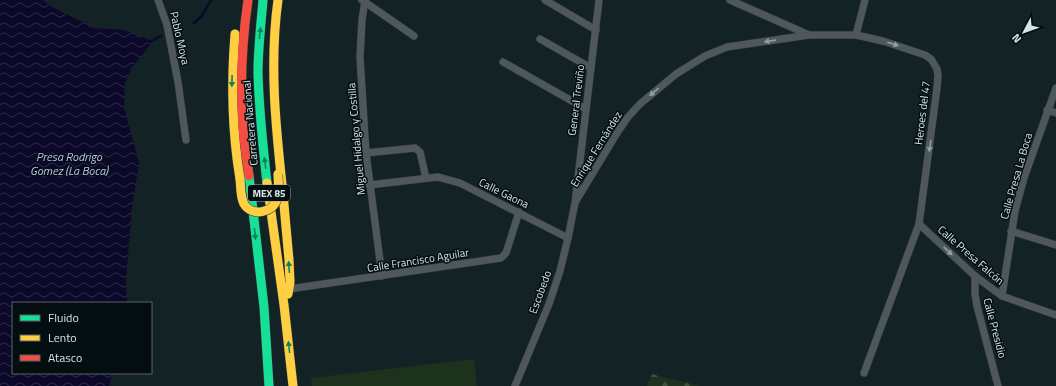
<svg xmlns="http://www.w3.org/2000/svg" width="1056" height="386" viewBox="0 0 1056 386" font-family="'Titillium Web',sans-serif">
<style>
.forest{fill:url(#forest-firs)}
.park{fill:#1d321d}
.water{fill:url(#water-waves)}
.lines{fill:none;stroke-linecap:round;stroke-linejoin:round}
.stream{stroke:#0b082a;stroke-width:2.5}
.street-casing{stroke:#303b3d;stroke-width:8}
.fast-casing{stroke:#303b3d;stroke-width:10}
.slow-casing{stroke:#303b3d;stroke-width:10}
.jam-casing{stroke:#303b3d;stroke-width:10}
.street{stroke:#4e585b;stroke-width:7}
.fast{stroke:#16e098;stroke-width:9}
.slow{stroke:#ffcf43;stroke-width:9}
.jam{stroke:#f24e42;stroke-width:9}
.slow-bridge-casing{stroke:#303b3d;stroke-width:10;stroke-linecap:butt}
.slow-bridge{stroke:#ffcf43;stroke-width:9}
.oneway{fill:#0e825b}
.oneway2{fill:#919ea1}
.labels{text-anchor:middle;stroke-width:3;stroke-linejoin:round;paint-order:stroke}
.shield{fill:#040e11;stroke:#96a4a7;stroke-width:1}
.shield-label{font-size:10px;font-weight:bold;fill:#d4e4e7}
.street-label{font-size:11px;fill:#d4e4e7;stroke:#040e11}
.water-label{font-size:12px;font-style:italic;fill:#bdc0f9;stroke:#040e11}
</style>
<defs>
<pattern id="forest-firs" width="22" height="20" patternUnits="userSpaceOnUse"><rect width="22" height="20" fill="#1d321d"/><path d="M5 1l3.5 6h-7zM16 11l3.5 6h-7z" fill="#3d503e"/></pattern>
<pattern id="water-waves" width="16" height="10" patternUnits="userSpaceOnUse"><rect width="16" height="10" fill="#0b082a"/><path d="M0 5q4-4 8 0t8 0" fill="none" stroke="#2e2c49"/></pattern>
</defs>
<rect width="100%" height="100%" fill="#132225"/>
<!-- forest -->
<path class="forest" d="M652,374L700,386H647Z"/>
<!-- park -->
<path class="park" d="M474,359L477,386H312L311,378Z"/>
<!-- water -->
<path class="water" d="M0,0H43L50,6L94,28L124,30L152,41L142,56L132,67L125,83L124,107L139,163L132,207L126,281L127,303H13V373H113L109,386H0Z"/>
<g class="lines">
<!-- stream -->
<g class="stream">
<path d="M194,23L202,16L211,0"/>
<path d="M149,42L161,36"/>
</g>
<!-- street casing -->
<g class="street-casing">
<g id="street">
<path d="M158,0L167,25L178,82L186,140"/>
<path d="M362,0L414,36"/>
<path d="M365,0L362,20L360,57L366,153L382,276"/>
<path d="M545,0L596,30"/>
<path d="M730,0L809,35H856L883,41L925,55L931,59L937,69L938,76L937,88L919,224L864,373"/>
<path d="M856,35L865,0"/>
<path d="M540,39L591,68"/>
<path d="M503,62L586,109"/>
<path d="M1047,110L1056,113"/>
<path d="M366,153L415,148L420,152L426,178"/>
<path d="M369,185L438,177L460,183L568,238"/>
<path d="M576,201L617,133L628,117L640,104L676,74L705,56L727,47L809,35"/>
<path d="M919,224L975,276L1002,296L1056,315"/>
<path d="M1011,231L1056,245"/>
<path d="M975,276V294L977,306L998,386"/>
<path d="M289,289L501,258L506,253L519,212"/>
<path d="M1002,296L1015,211L1024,178L1056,88"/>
<path d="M515,386L549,304L560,271L568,238L575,203L599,0"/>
</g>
</g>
<!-- fast casing -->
<g class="fast-casing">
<g id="fast">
<path d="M263,0C261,24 258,49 258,73C259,110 263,147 267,183"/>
<path d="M249,176L264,307L269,386"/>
</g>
</g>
<!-- slow casing -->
<g class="slow-casing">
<g id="slow">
<path d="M278,0C269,65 276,129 283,194C285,216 287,238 289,260L290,282L288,294"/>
<path d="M235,34C231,83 232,131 240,179"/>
<path d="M267,183L284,305L293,386"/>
</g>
</g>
<!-- jam casing -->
<g class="jam-casing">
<path id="jam" d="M248,0C242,41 240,85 243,127C244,143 247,160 249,176"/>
</g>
<!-- street -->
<use href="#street" class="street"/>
<!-- fast -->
<use href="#fast" class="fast"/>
<!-- slow -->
<use href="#slow" class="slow"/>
<!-- jam -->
<use href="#jam" class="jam"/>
<!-- slow-bridge casing -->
<g class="slow-bridge-casing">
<path id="slow-bridge" d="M240,179C241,187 240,196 244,204C252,217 273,213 277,199C280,191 278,182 278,174"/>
</g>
<!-- slow-bridge -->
<use href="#slow-bridge" class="slow-bridge"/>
</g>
<!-- one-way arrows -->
<defs><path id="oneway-solid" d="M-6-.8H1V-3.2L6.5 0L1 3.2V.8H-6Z"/></defs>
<g class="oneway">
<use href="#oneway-solid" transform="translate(260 33) rotate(-84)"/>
<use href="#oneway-solid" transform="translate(232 81) rotate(91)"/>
<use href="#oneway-solid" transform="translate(265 163) rotate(-98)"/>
<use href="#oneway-solid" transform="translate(255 234) rotate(84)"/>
<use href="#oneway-solid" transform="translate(289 267) rotate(-94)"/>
<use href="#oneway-solid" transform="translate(289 347) rotate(-96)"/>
</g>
<g class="oneway2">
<use href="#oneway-solid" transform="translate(770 41) rotate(172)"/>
<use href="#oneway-solid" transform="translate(893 44) rotate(18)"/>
<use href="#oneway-solid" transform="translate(654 92) rotate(140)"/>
<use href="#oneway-solid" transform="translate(930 146) rotate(98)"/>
<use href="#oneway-solid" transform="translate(948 251) rotate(43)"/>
</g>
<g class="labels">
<!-- shield labels -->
<rect class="shield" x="248" y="185" width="42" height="16" rx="3"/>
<g class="shield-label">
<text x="269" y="197">MEX 85</text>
</g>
<!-- street labels -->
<g class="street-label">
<text transform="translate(180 38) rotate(77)" y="4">Pablo Moya</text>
<text transform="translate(576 100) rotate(-83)" y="4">General Treviño</text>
<text transform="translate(922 113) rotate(-83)" y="4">Heroes del 47</text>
<text transform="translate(250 123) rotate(-95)" y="4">Carretera Nacional</text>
<text transform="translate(356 139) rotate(-95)" y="4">Miguel Hidalgo y Costilla</text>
<text transform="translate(596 149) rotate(-58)" y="4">Enrique Fernández</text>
<text transform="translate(1016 176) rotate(-74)" y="4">Calle Presa La Boca</text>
<text transform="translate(504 193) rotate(26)" y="4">Calle Gaona</text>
<text transform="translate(971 255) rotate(41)" y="4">Calle Presa Falcón</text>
<text transform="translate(418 260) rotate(-9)" y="4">Calle Francisco Aguilar</text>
<text transform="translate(540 292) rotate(-70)" y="4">Escobedo</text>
<text transform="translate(995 328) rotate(75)" y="4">Calle Presidio</text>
</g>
<!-- water labels -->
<g class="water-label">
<text x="69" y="161">Presa Rodrigo<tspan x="69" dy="14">Gomez (La Boca)</tspan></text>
</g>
</g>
<!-- legend -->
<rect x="12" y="302" width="140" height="72" fill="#040e11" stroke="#576467"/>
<rect x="20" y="315" width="20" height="6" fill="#16e098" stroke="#576467"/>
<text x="48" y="322" font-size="12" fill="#d4e4e7">Fluido</text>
<rect x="20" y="335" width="20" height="6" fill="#ffcf43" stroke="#576467"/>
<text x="48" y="342" font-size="12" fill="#d4e4e7">Lento</text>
<rect x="20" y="355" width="20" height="6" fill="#f24e42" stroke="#576467"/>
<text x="48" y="362" font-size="12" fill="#d4e4e7">Atasco</text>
<!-- north arrow -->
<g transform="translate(1024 32) rotate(229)" stroke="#040e11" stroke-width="3" paint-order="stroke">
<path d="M0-3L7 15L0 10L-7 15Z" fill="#d4e4e7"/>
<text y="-6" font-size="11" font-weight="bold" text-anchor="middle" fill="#d4e4e7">N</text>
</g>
</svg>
